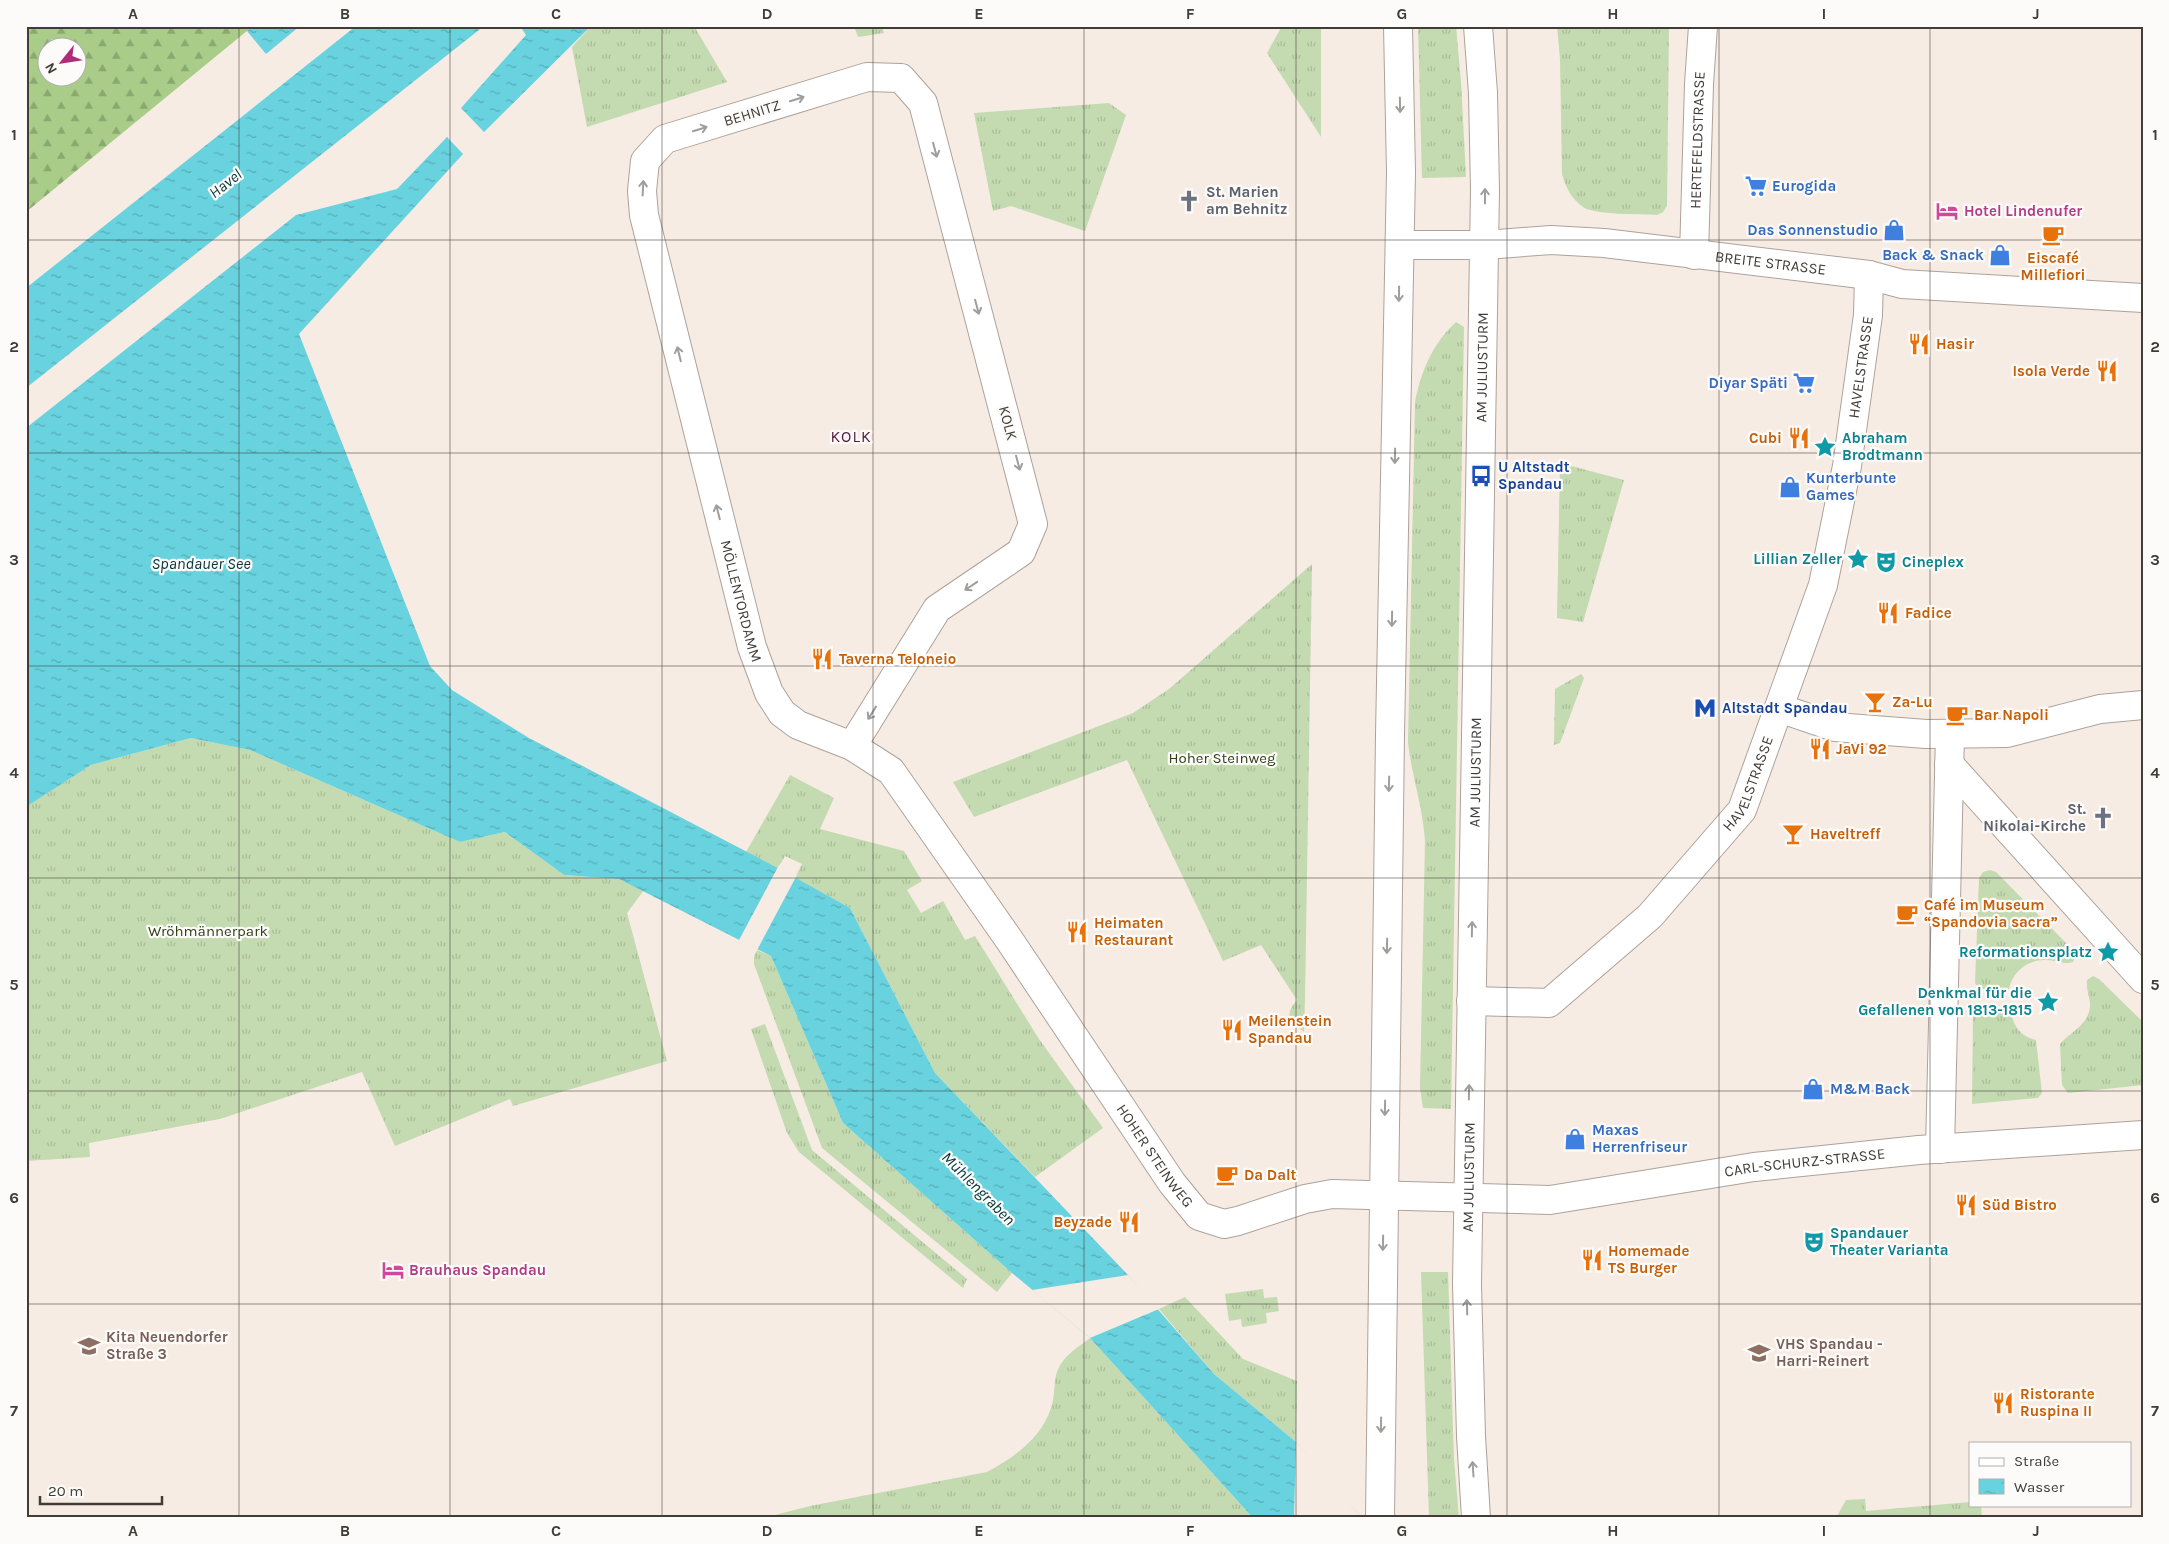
<svg xmlns="http://www.w3.org/2000/svg" width="2169" height="1544" viewBox="0 0 2169 1544" font-family="Karla,sans-serif">
<style>
.grass{fill:url(#grass-tufts)}
.forest{fill:url(#forest-firs);fill-rule:evenodd}
.water{fill:url(#water-ripples)}
.pier{fill:#f7ece3}
.lines{fill:none;stroke-linecap:round;stroke-linejoin:round}
.street-casing{stroke:#ada29a;stroke-width:30}
.secondary-casing{stroke:#ada29a;stroke-width:30}
.street{stroke:#fff;stroke-width:28}
.secondary{stroke:#fff;stroke-width:28}
.oneway{stroke:#a09e9c}
.grid{fill:none;stroke:#403c38;stroke-width:1;stroke-opacity:0.55}
.labels{text-anchor:middle;stroke-width:4.5;stroke-linejoin:round;paint-order:stroke}
.street-label{font-size:15px;fill:#403c38;stroke:#fdfbf9}
.shop-label{font-size:15px;font-weight:bold;fill:#366cbe;stroke:#fdfbf9;text-anchor:start}
.worship-label{font-size:15px;font-weight:bold;fill:#5b616d;stroke:#fdfbf9;text-anchor:start}
.hotel-label{font-size:15px;font-weight:bold;fill:#b23c85;stroke:#fdfbf9;text-anchor:start}
.food-label{font-size:15px;font-weight:bold;fill:#c56008;stroke:#fdfbf9;text-anchor:start}
.culture-label{font-size:15px;font-weight:bold;fill:#0d838f;stroke:#fdfbf9;text-anchor:start}
.transit-label{font-size:15px;font-weight:bold;fill:#164399;stroke:#fdfbf9;text-anchor:start}
.park-label{font-size:15px;fill:#2c4212;stroke:#fdfbf9}
.education-label{font-size:15px;font-weight:bold;fill:#785e54;stroke:#fdfbf9;text-anchor:start}
.water-label{font-size:16px;font-style:italic;fill:#003439;stroke:#fdfbf9}
.neighbourhood-label{font-size:16px;letter-spacing:1px;fill:#55173b;stroke:#fdfbf9}
.neatline{fill:none;stroke:#403c38;stroke-width:2}
.grid-label{font-size:16px;text-anchor:middle;font-weight:bold;fill:#403c38}
</style>
<defs>
<pattern id="grass-tufts" width="24" height="20" patternUnits="userSpaceOnUse" patternTransform="scale(1.25)"><rect width="24" height="20" fill="#c4dab0"/><path d="M3 7l-1-3M5 7V3M7 7l1-3M15 17l-1-3M17 17v-4M19 17l1-3" fill="none" stroke="#a9bc98"/></pattern>
<pattern id="forest-firs" width="22" height="20" patternUnits="userSpaceOnUse" patternTransform="scale(1.25)"><rect width="22" height="20" fill="#a9cd88"/><path d="M5 1l3.5 6h-7zM16 11l3.5 6h-7z" fill="#8ba870"/></pattern>
<pattern id="water-ripples" width="26" height="14" patternUnits="userSpaceOnUse" patternTransform="scale(1.25)"><rect width="26" height="14" fill="#68d3df"/><path d="M2 4q2-2 4 0t4 0M15 11q2-2 4 0t4 0" fill="none" stroke="#57acb6"/></pattern>
</defs>
<rect width="100%" height="100%" fill="#f7ece3"/>
<!-- grass -->
<g class="grass">
<path d="M591,26H694L727,82L587,127L572,47Z"/>
<path d="M854,26H882L884,33L858,37Z"/>
<path d="M1282,26H1321V137L1267,53Z"/>
<path d="M1418,26H1456L1461,82L1466,177L1422,178Z"/>
<path d="M1557,26H1669L1667,206L1663,212L1657,215C1641,214 1594,215 1583,207C1572,200 1565,186 1562,174L1560,59Z"/>
<path d="M1109,103L1126,115L1085,231L1011,206L993,211L974,113Z"/>
<path d="M1456,322L1464,327L1451,1109L1423,1108L1420,1088L1425,841C1423,808 1412,777 1408,743L1415,402C1421,372 1432,344 1456,322Z"/>
<path d="M1560,463L1624,480L1583,622L1557,618Z"/>
<path d="M1312,564L1305,999L1304,1032L1290,1021C1288,1012 1291,1007 1297,1000L1261,945L1223,961L1127,760L974,817L953,782L1133,713L1169,689Z"/>
<path d="M1581,674L1584,678L1560,743L1554,745L1555,689Z"/>
<path d="M191,738L250,750L460,842L505,832L564,875L619,879L644,890L627,913L667,1061L513,1106L510,1099L395,1146L362,1072L220,1119L89,1143L90,1157L26,1161V807L91,765Z"/>
<path d="M790,775L834,798L820,829L904,851L922,881L907,890L921,913L943,901L965,940L975,936L1039,1039L1103,1128L1035,1177L935,1073L850,908L795,878L802,864L785,856L778,868L746,852Z"/>
<path d="M1990,870L1996,872L2072,949L2076,956L2073,962C2063,965 2056,960 2046,960C2028,959 2012,972 2009,989H1979L1975,983L1979,878L1983,872Z"/>
<path d="M757,950L771,956L843,1123L1012,1273L997,1292L822,1148L754,964V956Z"/>
<path d="M2093,976L2099,979L2143,1022V1085L2068,1093L2062,1085L2060,1044C2071,1031 2091,1024 2090,1003C2089,995 2086,988 2087,980Z"/>
<path d="M1980,1009L2011,1010C2012,1025 2021,1037 2036,1040L2042,1093L2038,1098L1972,1104L1973,1013Z"/>
<path d="M765,1024L812,1150L967,1279L963,1288L799,1152L787,1133L751,1029Z"/>
<path d="M1421,1272H1448L1454,1459L1459,1518H1429Z"/>
<path d="M1263,1289L1264,1298L1277,1297L1279,1311L1266,1313L1267,1323L1242,1327L1241,1319L1229,1321L1225,1294Z"/>
<path d="M1185,1297L1243,1359L1297,1381L1296,1442L1214,1374L1159,1309Z"/>
<path d="M1090,1338L1253,1518H763L810,1506L987,1472C1014,1457 1041,1439 1051,1408C1054,1400 1054,1390 1055,1381C1058,1359 1073,1351 1090,1338Z"/>
<path d="M1865,1499L1866,1511L1970,1502V1505H1981L1982,1518H1836L1846,1500Z"/>
</g>
<!-- forest -->
<path class="forest" d="M26,26H253L26,212ZM48,48H78V78H48Z"/>
<!-- water -->
<g class="water">
<path d="M253,26H300L266,54L247,31Z"/>
<path d="M356,26H484L26,388V288Z"/>
<path d="M520,26H591L484,132L461,108L526,35Z"/>
<path d="M447,137L463,154L299,334L430,666L452,690L529,738L778,868L850,908L935,1073L1128,1275L1214,1374L1296,1442L1362,1518H1253L1090,1338L1012,1273L843,1123L771,956L619,879L564,875L505,832L460,842L250,750L191,738L91,765L26,807V428L296,215L397,189Z"/>
</g>
<!-- pier -->
<g class="pier">
<path d="M779,865L797,875L756,952L738,942Z"/>
<path d="M1128,1275L1159,1309L1090,1338L1032,1290Z"/>
<path d="M1296,1442L1326,1475L1362,1518H1294Z"/>
</g>
<g class="lines">
<!-- street casing -->
<g class="street-casing">
<g id="street">
<path id="s1" d="M1400,245H1485L1551,240L1604,243L1869,275L1902,284L2143,298"/>
<path id="s2" d="M1694,255L1699,84L1703,26"/>
<path d="M1779,708L1835,727L1926,734L2007,733L2100,709L2143,705"/>
<path id="s3" d="M852,746L937,609L1021,552L1033,524L923,103L901,78L867,77L665,139L645,161L642,191L644,215L752,647L769,693L782,713L798,725L852,746L891,771L1010,941L1172,1183L1199,1216L1224,1224L1238,1221L1305,1199L1332,1194L1550,1200L1754,1167L1919,1150L2143,1135"/>
<path d="M1949,764L2143,979"/>
<path id="s4" d="M1471,1001L1549,1003L1650,916L1742,810L1823,585L1847,466L1868,315L1869,275"/>
<path d="M1940,1149L1950,734"/>
</g>
</g>
<!-- secondary casing -->
<g class="secondary-casing">
<g id="secondary">
<path d="M1380,1518L1390,735L1401,172L1398,26"/>
<path id="s5" d="M1476,1518L1471,1436L1467,1284L1485,190L1483,93L1478,26"/>
</g>
</g>
<!-- street -->
<use href="#street" class="street"/>
<!-- secondary -->
<use href="#secondary" class="secondary"/>
</g>
<!-- one-way arrows -->
<defs><path id="oneway-shaft" d="M-6 0H5M1.5-3L5.5 0L1.5 3" fill="none" stroke-width="1.6" stroke-linecap="round" stroke-linejoin="round" transform="scale(1.25)"/></defs>
<g class="oneway">
<use href="#oneway-shaft" transform="translate(797 99) rotate(-17)"/>
<use href="#oneway-shaft" transform="translate(1400 105) rotate(89)"/>
<use href="#oneway-shaft" transform="translate(700 129) rotate(-17)"/>
<use href="#oneway-shaft" transform="translate(935 150) rotate(75)"/>
<use href="#oneway-shaft" transform="translate(643 188) rotate(-87)"/>
<use href="#oneway-shaft" transform="translate(1485 196) rotate(-90)"/>
<use href="#oneway-shaft" transform="translate(1399 294) rotate(91)"/>
<use href="#oneway-shaft" transform="translate(977 307) rotate(75)"/>
<use href="#oneway-shaft" transform="translate(679 354) rotate(-104)"/>
<use href="#oneway-shaft" transform="translate(1395 456) rotate(91)"/>
<use href="#oneway-shaft" transform="translate(1018 463) rotate(75)"/>
<use href="#oneway-shaft" transform="translate(718 512) rotate(-104)"/>
<use href="#oneway-shaft" transform="translate(971 586) rotate(146)"/>
<use href="#oneway-shaft" transform="translate(1392 619) rotate(91)"/>
<use href="#oneway-shaft" transform="translate(872 713) rotate(122)"/>
<use href="#oneway-shaft" transform="translate(1389 784) rotate(91)"/>
<use href="#oneway-shaft" transform="translate(1472 929) rotate(-89)"/>
<use href="#oneway-shaft" transform="translate(1387 946) rotate(91)"/>
<use href="#oneway-shaft" transform="translate(1469 1092) rotate(-89)"/>
<use href="#oneway-shaft" transform="translate(1385 1108) rotate(91)"/>
<use href="#oneway-shaft" transform="translate(1383 1243) rotate(91)"/>
<use href="#oneway-shaft" transform="translate(1467 1307) rotate(-92)"/>
<use href="#oneway-shaft" transform="translate(1381 1425) rotate(91)"/>
<use href="#oneway-shaft" transform="translate(1473 1469) rotate(-94)"/>
</g>
<!-- grid -->
<path class="grid" d="M239,26V1518M450,26V1518M662,26V1518M873,26V1518M1084,26V1518M1296,26V1518M1507,26V1518M1719,26V1518M1930,26V1518M26,240H2143M26,453H2143M26,666H2143M26,878H2143M26,1091H2143M26,1304H2143"/>
<!-- icons -->
<defs>
<g id="supermarket-bare" transform="scale(1.725)"><path d="M-6-5.5h2.5l.6 2H6L4.5 2H-2.5L-4.4-4H-6ZM-1.5 3.2a1.3 1.3 0 1 0 .1 0ZM3 3.2a1.3 1.3 0 1 0 .1 0Z" fill="#3f7fe0" stroke="#fdfbf9" stroke-width="2.5" paint-order="stroke"/></g>
<g id="church-bare" transform="scale(1.725)"><path d="M-1.2-6h2.4v3.5h3.3v2.4h-3.3V6h-2.4V-.1h-3.3v-2.4h3.3Z" fill="#6b7280" stroke="#fdfbf9" stroke-width="2.5" paint-order="stroke"/></g>
<g id="hotel-bare" transform="scale(1.725)"><path d="M-6-4.5h1.5V1H6V5H4.5V3h-9V5H-6ZM-4 0a1.8 1.8 0 1 1 3.6 0ZM.5 0V-2.5h3Q6-2.5 6 0Z" fill="#d1479c" stroke="#fdfbf9" stroke-width="2.5" paint-order="stroke"/></g>
<g id="shop-bare" transform="scale(1.725)"><path d="M-5-2.5h2.3a2.7 3.5 0 0 1 5.4 0H5L5.5 6h-11ZM-1.5-2.5h3a1.5 2.3 0 0 0-3 0Z" fill="#3f7fe0" stroke="#fdfbf9" stroke-width="2.5" paint-order="stroke"/></g>
<g id="cafe-bare" transform="scale(1.725)"><path d="M-5.5-4.5H6V0H3Q3 3.5 0 3.5H-2.5Q-5.5 3.5-5.5 0ZM3-3.2v2h1.7v-2ZM-6 4.5H4V6H-6Z" fill="#e8710a" stroke="#fdfbf9" stroke-width="2.5" paint-order="stroke"/></g>
<g id="restaurant-bare" transform="scale(1.725)"><path d="M-5-6h1v4h1v-4h1v4h1v-4h1v5L-1.5 .5V6h-2V.5L-5-1ZM5-6V6H3V1.5H1.5Q1.5-4 5-6Z" fill="#e8710a" stroke="#fdfbf9" stroke-width="2.5" paint-order="stroke"/></g>
<g id="sight-bare" transform="scale(1.725)"><path d="M0-6L1.8-2.2L6-1.7L2.9 1.2L3.7 5.4L0 3.3L-3.7 5.4L-2.9 1.2L-6-1.7L-1.8-2.2Z" fill="#0f9aa8" stroke="#fdfbf9" stroke-width="2.5" paint-order="stroke"/></g>
<g id="bus-bare" transform="scale(1.725)"><path d="M-5-6H5V4H4V6H2V4H-2V6H-4V4H-5ZM-3.5-4V0h7V-4ZM-3.5 1.2v1.5H-2V1.2ZM2 1.2v1.5H3.5V1.2Z" fill="#1a4fb4" stroke="#fdfbf9" stroke-width="2.5" paint-order="stroke"/></g>
<g id="theatre-bare" transform="scale(1.725)"><path d="M-5-5.5Q0-4 5-5.5V0Q5 5 0 6Q-5 5-5 0ZM-3.3-2.5H-1v1.5H-3.3ZM1-2.5H3.3v1.5H1ZM-2.8 1Q0 5.5 2.8 1Z" fill="#0f9aa8" stroke="#fdfbf9" stroke-width="2.5" paint-order="stroke"/></g>
<g id="bar-bare" transform="scale(1.725)"><path d="M-6-5H6L.8 .8V4.5H3.5V6h-7V4.5H-.8V.8Z" fill="#e8710a" stroke="#fdfbf9" stroke-width="2.5" paint-order="stroke"/></g>
<g id="metro-bare" transform="scale(1.725)"><path d="M-5.5 5V-5H-3L0 0L3-5H5.5V5H3V-.5L0 4L-3-.5V5Z" fill="#1a4fb4" stroke="#fdfbf9" stroke-width="2.5" paint-order="stroke"/></g>
<g id="school-bare" transform="scale(1.725)"><path d="M0-5L7-2L0 1L-7-2ZM-4 1L0 2.5L4 1V4Q0 6-4 4Z" fill="#8d6e63" stroke="#fdfbf9" stroke-width="2.5" paint-order="stroke"/></g>
</defs>
<g fill-rule="evenodd">
<use href="#supermarket-bare" x="1756" y="186"/>
<use href="#church-bare" x="1189" y="201"/>
<use href="#hotel-bare" x="1947" y="211"/>
<use href="#shop-bare" x="1894" y="230"/>
<use href="#cafe-bare" x="2053" y="235"/>
<use href="#shop-bare" x="2000" y="255"/>
<use href="#restaurant-bare" x="1919" y="344"/>
<use href="#restaurant-bare" x="2107" y="371"/>
<use href="#supermarket-bare" x="1804" y="383"/>
<use href="#restaurant-bare" x="1799" y="438"/>
<use href="#sight-bare" x="1825" y="447"/>
<use href="#bus-bare" x="1481" y="476"/>
<use href="#shop-bare" x="1790" y="487"/>
<use href="#sight-bare" x="1858" y="559"/>
<use href="#theatre-bare" x="1886" y="562"/>
<use href="#restaurant-bare" x="1888" y="613"/>
<use href="#restaurant-bare" x="822" y="659"/>
<use href="#bar-bare" x="1875" y="702"/>
<use href="#metro-bare" x="1705" y="708"/>
<use href="#cafe-bare" x="1957" y="715"/>
<use href="#restaurant-bare" x="1820" y="749"/>
<use href="#church-bare" x="2103" y="818"/>
<use href="#bar-bare" x="1793" y="834"/>
<use href="#cafe-bare" x="1907" y="914"/>
<use href="#restaurant-bare" x="1077" y="932"/>
<use href="#sight-bare" x="2108" y="952"/>
<use href="#sight-bare" x="2048" y="1002"/>
<use href="#restaurant-bare" x="1232" y="1030"/>
<use href="#shop-bare" x="1813" y="1089"/>
<use href="#shop-bare" x="1575" y="1139"/>
<use href="#cafe-bare" x="1227" y="1175"/>
<use href="#restaurant-bare" x="1966" y="1205"/>
<use href="#restaurant-bare" x="1129" y="1222"/>
<use href="#theatre-bare" x="1814" y="1242"/>
<use href="#restaurant-bare" x="1592" y="1260"/>
<use href="#hotel-bare" x="393" y="1270"/>
<use href="#school-bare" x="89" y="1346"/>
<use href="#school-bare" x="1759" y="1353"/>
<use href="#restaurant-bare" x="2003" y="1403"/>
</g>
<g class="labels">
<!-- street labels -->
<g class="street-label">
<text transform="translate(752 113) rotate(-17)" y="5">BEHNITZ</text>
<text dy="5" stroke="none"><textPath href="#s2" startOffset="115">HERTEFELDSTRASSE</textPath></text>
<text dy="5" stroke="none"><textPath href="#s1" startOffset="372">BREITE STRASSE</textPath></text>
<text dy="5" stroke="none"><textPath href="#s5" startOffset="1151">AM JULIUSTURM</textPath></text>
<text dy="5" stroke="none"><textPath href="#s4" startOffset="812">HAVELSTRASSE</textPath></text>
<text transform="translate(1008 423) rotate(75)" y="5">KOLK</text>
<text dy="5" stroke="none"><textPath href="#s3" startOffset="1489">MÖLLENTORDAMM</textPath></text>
<text dy="5" stroke="none"><textPath href="#s5" startOffset="746">AM JULIUSTURM</textPath></text>
<text dy="5" stroke="none"><textPath href="#s4" startOffset="378">HAVELSTRASSE</textPath></text>
<text dy="5" stroke="none"><textPath href="#s3" startOffset="2200">HOHER STEINWEG</textPath></text>
<text dy="5" stroke="none"><textPath href="#s3" startOffset="2889">CARL-SCHURZ-STRASSE</textPath></text>
<text dy="5" stroke="none"><textPath href="#s5" startOffset="341">AM JULIUSTURM</textPath></text>
</g>
<!-- shop labels -->
<g class="shop-label">
<text x="1772" y="191">Eurogida</text>
<text x="1878" y="235" text-anchor="end">Das Sonnenstudio</text>
<text x="1984" y="260" text-anchor="end">Back &amp; Snack</text>
<text x="1788" y="388" text-anchor="end">Diyar Späti</text>
<text x="1806" y="483">Kunterbunte<tspan x="1806" dy="17">Games</tspan></text>
<text x="1830" y="1094">M&amp;M Back</text>
<text x="1592" y="1135">Maxas<tspan x="1592" dy="17">Herrenfriseur</tspan></text>
</g>
<!-- worship labels -->
<g class="worship-label">
<text x="1206" y="197">St. Marien<tspan x="1206" dy="17">am Behnitz</tspan></text>
<text x="2086" y="814" text-anchor="end">St.<tspan x="2086" dy="17">Nikolai-Kirche</tspan></text>
</g>
<!-- hotel labels -->
<g class="hotel-label">
<text x="1964" y="216">Hotel Lindenufer</text>
<text x="409" y="1275">Brauhaus Spandau</text>
</g>
<!-- food labels -->
<g class="food-label">
<text x="2053" y="263" text-anchor="middle">Eiscafé<tspan x="2053" dy="17">Millefiori</tspan></text>
<text x="1936" y="349">Hasir</text>
<text x="2090" y="376" text-anchor="end">Isola Verde</text>
<text x="1782" y="443" text-anchor="end">Cubi</text>
<text x="1905" y="618">Fadice</text>
<text x="839" y="664">Taverna Teloneio</text>
<text x="1892" y="707">Za-Lu</text>
<text x="1974" y="720">Bar Napoli</text>
<text x="1836" y="754">JaVi 92</text>
<text x="1810" y="839">Haveltreff</text>
<text x="1924" y="910">Café im Museum<tspan x="1924" dy="17">“Spandovia sacra”</tspan></text>
<text x="1094" y="928">Heimaten<tspan x="1094" dy="17">Restaurant</tspan></text>
<text x="1248" y="1026">Meilenstein<tspan x="1248" dy="17">Spandau</tspan></text>
<text x="1244" y="1180">Da Dalt</text>
<text x="1982" y="1210">Süd Bistro</text>
<text x="1112" y="1227" text-anchor="end">Beyzade</text>
<text x="1608" y="1256">Homemade<tspan x="1608" dy="17">TS Burger</tspan></text>
<text x="2020" y="1399">Ristorante<tspan x="2020" dy="17">Ruspina II</tspan></text>
</g>
<!-- culture labels -->
<g class="culture-label">
<text x="1842" y="443">Abraham<tspan x="1842" dy="17">Brodtmann</tspan></text>
<text x="1842" y="564" text-anchor="end">Lillian Zeller</text>
<text x="1902" y="567">Cineplex</text>
<text x="2092" y="957" text-anchor="end">Reformationsplatz</text>
<text x="2032" y="998" text-anchor="end">Denkmal für die<tspan x="2032" dy="17">Gefallenen von 1813-1815</tspan></text>
<text x="1830" y="1238">Spandauer<tspan x="1830" dy="17">Theater Varianta</tspan></text>
</g>
<!-- transit labels -->
<g class="transit-label">
<text x="1498" y="472">U Altstadt<tspan x="1498" dy="17">Spandau</tspan></text>
<text x="1722" y="713">Altstadt Spandau</text>
</g>
<!-- park labels -->
<g class="park-label">
<text x="1222" y="763">Hoher Steinweg</text>
<text x="208" y="936">Wröhmännerpark</text>
</g>
<!-- education labels -->
<g class="education-label">
<text x="106" y="1342">Kita Neuendorfer<tspan x="106" dy="17">Straße 3</tspan></text>
<text x="1776" y="1349">VHS Spandau -<tspan x="1776" dy="17">Harri-Reinert</tspan></text>
</g>
<!-- water labels -->
<g class="water-label">
<text transform="translate(225 183) rotate(-38)" y="6">Havel</text>
<text x="201" y="569">Spandauer See</text>
<text transform="translate(979 1188) rotate(45)" y="6">Mühlengraben</text>
</g>
<!-- neighbourhood labels -->
<g class="neighbourhood-label">
<text x="851" y="442">KOLK</text>
</g>
</g>
<!-- border -->
<rect width="2169" height="1544" fill="none" stroke="#fdfbf9" stroke-width="55"/>
<!-- legend -->
<rect x="1969" y="1442" width="162" height="65" fill="#fdfbf9" stroke="#b1afac"/>
<rect x="1979" y="1458" width="25" height="8" fill="#ffffff" stroke="#b1afac"/>
<text x="2014" y="1466" font-size="15" fill="#403c38">Straße</text>
<rect x="1979" y="1479" width="25" height="15" fill="url(#water-ripples)" stroke="#b1afac"/>
<text x="2014" y="1492" font-size="15" fill="#403c38">Wasser</text>
<!-- north arrow -->
<g transform="translate(62 62) rotate(240)"><circle r="24" fill="#fdfbf9" stroke="#b1afac"/>
<path d="M0-4L9 19L0 12L-9 19Z" fill="#ae2d79"/>
<text y="-8" font-size="14" font-weight="bold" text-anchor="middle" fill="#403c38">N</text>
</g>
<!-- scale -->
<path d="M40 1496v8h122v-8" fill="none" stroke="#403c38" stroke-width="2.5"/>
<text x="48" y="1496" font-size="15" fill="#403c38" stroke="#fdfbf9" stroke-width="4" paint-order="stroke">20 m</text>
<rect x="28" y="28" width="2114" height="1488" class="neatline"/>
<g class="grid-label">
<text x="133" y="19">A</text>
<text x="345" y="19">B</text>
<text x="556" y="19">C</text>
<text x="767" y="19">D</text>
<text x="979" y="19">E</text>
<text x="1190" y="19">F</text>
<text x="1402" y="19">G</text>
<text x="1613" y="19">H</text>
<text x="1824" y="19">I</text>
<text x="2036" y="19">J</text>
<text x="14" y="140">1</text>
<text x="2155" y="140">1</text>
<text x="14" y="352">2</text>
<text x="2155" y="352">2</text>
<text x="14" y="565">3</text>
<text x="2155" y="565">3</text>
<text x="14" y="778">4</text>
<text x="2155" y="778">4</text>
<text x="14" y="990">5</text>
<text x="2155" y="990">5</text>
<text x="14" y="1203">6</text>
<text x="2155" y="1203">6</text>
<text x="14" y="1416">7</text>
<text x="2155" y="1416">7</text>
<text x="133" y="1536">A</text>
<text x="345" y="1536">B</text>
<text x="556" y="1536">C</text>
<text x="767" y="1536">D</text>
<text x="979" y="1536">E</text>
<text x="1190" y="1536">F</text>
<text x="1402" y="1536">G</text>
<text x="1613" y="1536">H</text>
<text x="1824" y="1536">I</text>
<text x="2036" y="1536">J</text>
</g>
</svg>
